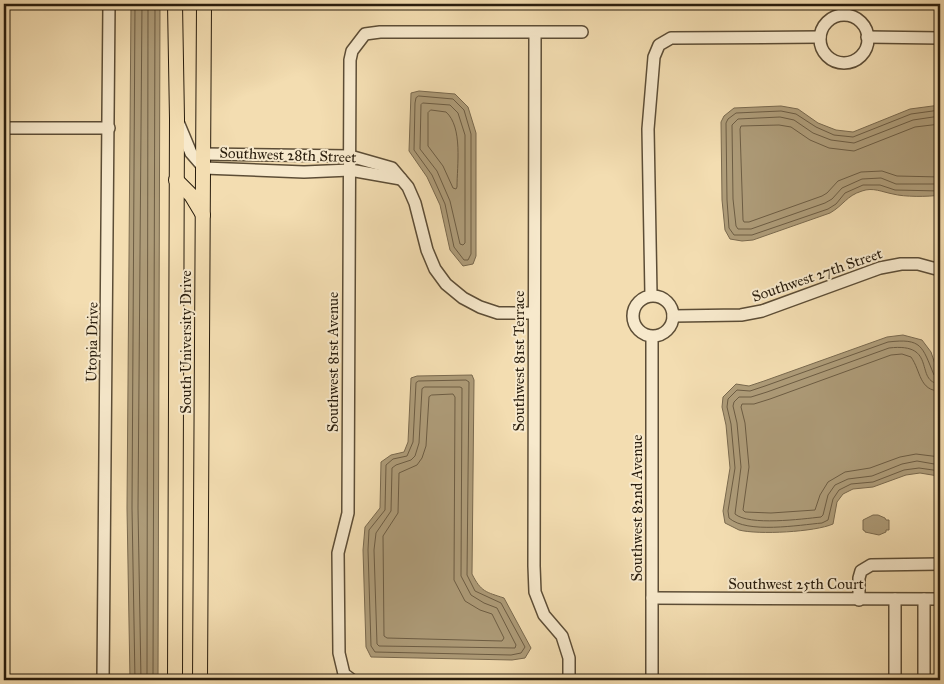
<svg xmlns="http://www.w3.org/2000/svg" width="944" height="684" viewBox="0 0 944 684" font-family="'IM FELL Great Primer',serif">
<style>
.water{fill:#ae9c79;stroke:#79694e}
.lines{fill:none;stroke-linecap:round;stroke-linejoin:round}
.shore{stroke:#6c5c43;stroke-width:1}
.minor-casing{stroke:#5c4d36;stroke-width:14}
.major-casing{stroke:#291d0d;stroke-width:16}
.minor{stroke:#f7e9cc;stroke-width:11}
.major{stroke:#f3ddb1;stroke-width:14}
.labels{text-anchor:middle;stroke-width:4;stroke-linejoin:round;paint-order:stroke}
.street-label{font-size:15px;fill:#291d0d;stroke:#f7e9cc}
</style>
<rect width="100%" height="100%" fill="#f3ddb1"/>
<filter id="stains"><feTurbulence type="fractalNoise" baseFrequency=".004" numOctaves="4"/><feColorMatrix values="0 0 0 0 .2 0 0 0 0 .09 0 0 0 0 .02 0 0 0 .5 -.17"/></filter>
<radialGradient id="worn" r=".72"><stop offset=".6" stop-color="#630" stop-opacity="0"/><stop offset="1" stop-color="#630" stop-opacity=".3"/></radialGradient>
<!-- water -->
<g class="water">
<path d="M131,4H160L158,680H130L127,508Z"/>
<path d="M419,91L455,94L468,107L476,133V256L473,264L463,266L450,250L440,205L427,177L409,151L411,93Z"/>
<path d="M940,105V195C928,197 904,197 893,194C882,192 873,187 862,191C846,196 844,205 830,213L753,240L742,241L730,239L725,230L722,200L721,122L724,116L734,108L781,106L798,109L818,123L836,130L853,132L910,109Z"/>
<path d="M903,335L922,340L931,352L940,379V475L938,476L920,473L906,475L873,487L853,489L843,494L837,502L833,524C815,532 758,535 739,530C734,528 730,525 725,523L723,511L730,468L726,425L722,407L723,397L736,384L749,386L764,381L887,337Z"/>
<path d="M472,375L474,380L472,574C481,592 486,592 504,598L531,648L525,658L512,660L371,657L366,647L363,550L365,527L380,508L381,462L391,455L404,452L408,442L411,378L417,376Z"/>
<path d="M873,515H878L885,518L886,520H889V530H886V532L879,535L865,532V531L863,530V520Z"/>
</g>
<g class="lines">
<!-- shore -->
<g class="shore">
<path d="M419,96L453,99L464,110L471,134V254L468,260H464L454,247L445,204L432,175L414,150L415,103L416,98Z"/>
<path d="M423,103L450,105L458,113L465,135V243L463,245L460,244L450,201L437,171L420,149L421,105Z"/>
<path d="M431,110L446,112C463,127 457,166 457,187L456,189L453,188L443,166L428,146V113Z"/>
<path d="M940,110L911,114L853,137L834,135L816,127L796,114L781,111L736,113L728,119L726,123L727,200L729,228L734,235H752L828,209L836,204L845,193L863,185H880L895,190L940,191"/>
<path d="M940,116L913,120L854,143L831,140L813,133L794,120L780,117L738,119L732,125L733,199L736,226L738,229H751L825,203L832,199L842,188L862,179L881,178L896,184H940"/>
<path d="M940,124L915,127L854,151L829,148L810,140L791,127L779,125L741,126L740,129L743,220L744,222H749L822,196L827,193L838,181L861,172L882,171L897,176L940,177"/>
<path d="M940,378L934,375C922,346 922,338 888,342L765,386L750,391L737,390L728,399L727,407L731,424L735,468L728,511L729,518C747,534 799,525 822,523L828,520L833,499L839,490L851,484L873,482L904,470L919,468L940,471"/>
<path d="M419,381L466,380L469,382L467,575L475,591L501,603L525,647L521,653L511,655L375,652L371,646L368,550L369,530L385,510L386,465L393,459L407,456L413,442L416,383Z"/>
<path d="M940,384C913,382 939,342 889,348L767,392L751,397H739L734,402L733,406L737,423L741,467L735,514C749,526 802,519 821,517L823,515L828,495L835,485L848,479L872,476L902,464L917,461L940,465"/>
<path d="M425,387H460L462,388L461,576L471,595L484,603L497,608L516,645L515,648L379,646L377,644L374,550L376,533L391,511L392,468L396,465L411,460L415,456L419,443L422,389Z"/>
<path d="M940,391C919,391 921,371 911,357L902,354L891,355L770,399L754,404H742L741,407L745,423L749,467L743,510L745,512L771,513L815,510L820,495L828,482L845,472L870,468L900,457L916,454L940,457"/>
<path d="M432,395L453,394L455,397L454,580L465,601L480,610L492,614L504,638L502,641L387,638L384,636L383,536L398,513L399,473L417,465L422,458L426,446L429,397Z"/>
<path d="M135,680L132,508L135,4"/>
<path d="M141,680L138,508L142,4"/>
<path d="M147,680L148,4"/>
<path d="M153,680L155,4"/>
</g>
<!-- minor casing -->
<g class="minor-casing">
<g id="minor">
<circle cx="844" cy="39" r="24"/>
<path d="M535,33L534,566L535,592L544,615L562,636L569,658V680"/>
<path d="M867,37L940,38"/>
<path d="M178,122L191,153L204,168L304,172L350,170L401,179"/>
<path d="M4,128H109"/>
<path d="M204,154L350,156L392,168L408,187L415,203L427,250L435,269L446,284L463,298L480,307L498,313H534"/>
<path d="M651,295L648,129L654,57L659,45L671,38L820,37"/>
<circle cx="653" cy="316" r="20"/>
<path d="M673,316L741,315L762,311L880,268L901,264H918L940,270"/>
<path d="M652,337V680"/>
<path d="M652,598L940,599"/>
<path d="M895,599V680"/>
<path d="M859,600V578L861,571L871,565L940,564"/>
<path d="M103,680L109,4"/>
<path d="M352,680L344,674L339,653L338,553L348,513L350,60L352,51L365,34L380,32H582"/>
<path d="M924,680V599"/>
</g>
</g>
<!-- major casing -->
<g class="major-casing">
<g id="major">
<path d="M176,180L191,195L203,215"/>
<path d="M175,680L177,119L175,4"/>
<path d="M200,680L204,4"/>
</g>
</g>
<!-- minor -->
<use href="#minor" class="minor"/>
<!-- major -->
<use href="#major" class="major"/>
</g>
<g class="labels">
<!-- street labels -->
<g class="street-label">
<text transform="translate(288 155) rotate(2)" y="5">Southwest 28th Street</text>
<text transform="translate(817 275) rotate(-19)" y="5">Southwest 27th Street</text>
<text transform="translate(92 342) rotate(-89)" y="5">Utopia Drive</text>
<text transform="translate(186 342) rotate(-90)" y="5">South University Drive</text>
<text transform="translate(519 361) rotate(-90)" y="5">Southwest 81st Terrace</text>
<text transform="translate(333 362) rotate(-90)" y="5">Southwest 81st Avenue</text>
<text transform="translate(637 508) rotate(-90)" y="5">Southwest 82nd Avenue</text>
<text x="796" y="589">Southwest 25th Court</text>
</g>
</g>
<!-- margin -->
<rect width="944" height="684" fill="none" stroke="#f3ddb1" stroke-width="20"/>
<rect x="5" y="5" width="934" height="674" fill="none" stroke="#291d0d" stroke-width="2.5"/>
<rect x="10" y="10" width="924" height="664" fill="none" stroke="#291d0d"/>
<rect width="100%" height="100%" filter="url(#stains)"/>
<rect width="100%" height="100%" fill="url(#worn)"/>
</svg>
